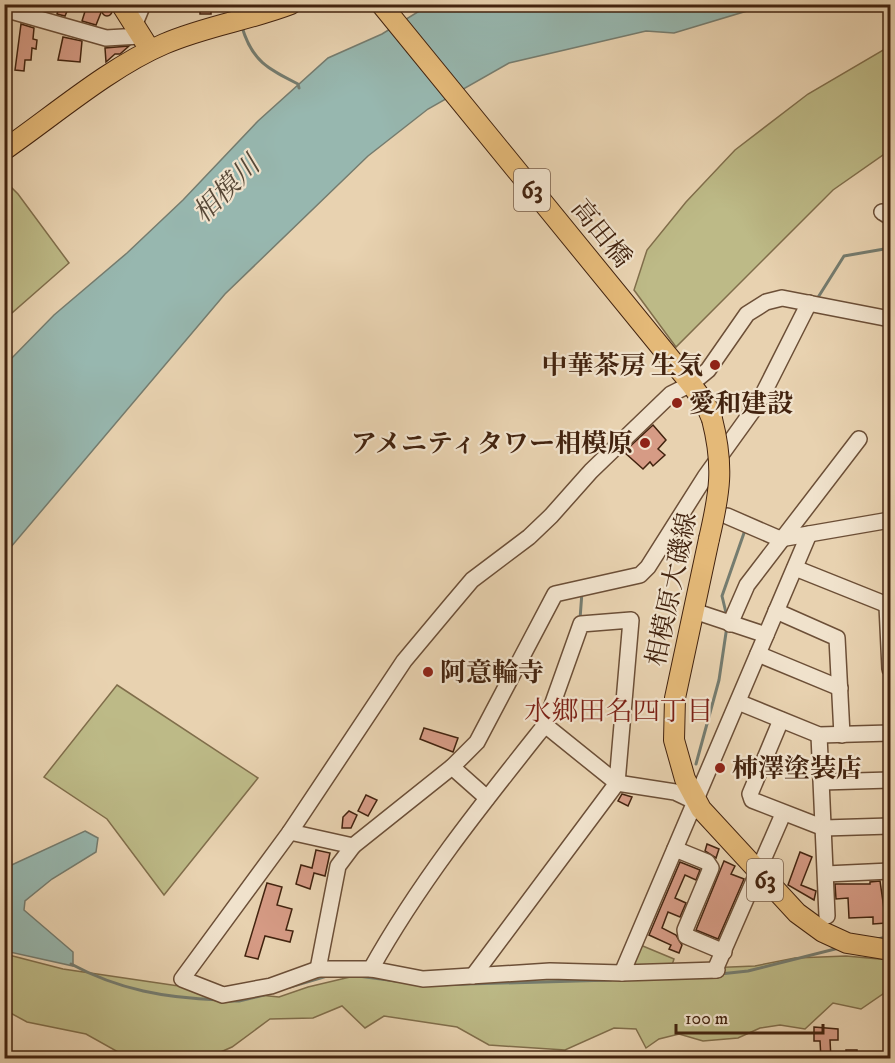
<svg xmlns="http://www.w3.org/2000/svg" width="895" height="1063" viewBox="0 0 895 1063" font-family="'IM FELL DW Pica','Noto Serif JP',serif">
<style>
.green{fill:#bdba87;stroke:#806e4b;stroke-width:1.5}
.water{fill:#97b7af;stroke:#757c6f;stroke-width:1.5}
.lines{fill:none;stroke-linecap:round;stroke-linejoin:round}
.stream{stroke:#757c6f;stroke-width:3}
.building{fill:#d69b85;stroke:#42230f;stroke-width:1.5}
.minor-casing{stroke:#6c4f37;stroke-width:18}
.major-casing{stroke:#42230f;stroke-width:22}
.minor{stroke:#f0e2cc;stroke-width:15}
.major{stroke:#e4b978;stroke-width:20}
.major-bridge-casing{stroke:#42230f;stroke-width:22;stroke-linecap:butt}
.major-bridge{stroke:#e4b978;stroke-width:20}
.poi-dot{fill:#8f2418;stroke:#f0e2cc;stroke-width:2}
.labels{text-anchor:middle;stroke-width:4.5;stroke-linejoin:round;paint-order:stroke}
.shield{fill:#f0e2cc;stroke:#765c48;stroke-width:1.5}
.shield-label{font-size:24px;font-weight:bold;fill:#42230f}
.street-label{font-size:26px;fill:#42230f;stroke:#f0e2cc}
.poi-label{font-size:26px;font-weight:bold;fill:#42230f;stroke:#f0e2cc;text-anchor:start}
.water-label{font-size:27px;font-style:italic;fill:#574837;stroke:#f0e2cc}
.neighbourhood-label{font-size:27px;fill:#7a1f14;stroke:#f0e2cc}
</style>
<rect width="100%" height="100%" fill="#e8d2b0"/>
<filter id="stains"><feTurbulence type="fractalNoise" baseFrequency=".00333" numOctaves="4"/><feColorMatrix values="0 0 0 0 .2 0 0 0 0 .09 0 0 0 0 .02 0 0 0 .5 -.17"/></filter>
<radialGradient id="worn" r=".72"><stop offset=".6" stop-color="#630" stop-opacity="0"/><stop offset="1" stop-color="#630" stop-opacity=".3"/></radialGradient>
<!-- green -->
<g class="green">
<path d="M890,46V150L833,190L676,347L634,290L647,250L686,202L735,150L808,94Z"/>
<path d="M5,181L18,194L69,263L5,319Z"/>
<path d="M117,685L258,778L164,895L107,819L44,777Z"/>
<path d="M638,944L674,959L671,968H628Z"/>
<path d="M5,954L63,969L206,990L279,997L308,987L371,972L396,978L706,968L755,966L795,958L846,956L890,960V989L861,1009L833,1003L805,1029L780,1025L760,1028L738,1038L703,1041L679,1034L659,1039L646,1048L636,1029L614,1028L565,1050L489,1045L457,1027L384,1016L365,1028L342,1006L313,1018L270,1019L232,1047L207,1058H122L120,1053L86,1034L27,1022L5,1010Z"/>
</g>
<!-- water -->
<g class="water">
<path d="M429,5H767L674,33L646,31L509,63L428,109L368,156L225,294L5,554V365L54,315L127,253L183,200L258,121L328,58L382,34Z"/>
<path d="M85,831L98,838L96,852L52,879L25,901L24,910L73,952V966L5,951V868Z"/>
</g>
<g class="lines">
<!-- stream -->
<g class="stream">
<path d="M242,27C252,61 268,69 298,84L299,88"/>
<path d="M817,299L844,256L890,248"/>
<path d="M727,617L722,596L744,533"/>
<path d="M580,619L582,592"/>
<path d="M696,764L719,680L727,626"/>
<path d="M878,939L890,936"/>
<path d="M71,964C119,990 166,998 220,1000"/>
<path d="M720,974L748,971L839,948"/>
<path d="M358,976L396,981"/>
<path d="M432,985L611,980"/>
<path d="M290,987L327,976"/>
<path d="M229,1001H239L264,995"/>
</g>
</g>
<!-- building -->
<g class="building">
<path d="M60,4H70L65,16L57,14Z"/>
<rect x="200" y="4" width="11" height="10"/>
<path d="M87,5L102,10L96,25L82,21Z"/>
<circle cx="107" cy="11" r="5"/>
<path d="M21,24L34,28L33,39L37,40L36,49L32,48L31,60H25L24,71L15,70Z"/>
<path d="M63,37L82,41L80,62L58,60Z"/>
<path d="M129,46L120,54H115L106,62L105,48Z"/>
<path d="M653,425L666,440L658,449L665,455L653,466L650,462L643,469L624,452Z"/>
<path d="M424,728L458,738L453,752L420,739Z"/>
<path d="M622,794L632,797L628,806L618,801Z"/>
<path d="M366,795L377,800L368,816L358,811Z"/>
<path d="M349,811L357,815L351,828H342L343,817Z"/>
<path d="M707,844L719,849L716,858L705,851Z"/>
<path d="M316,850L330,853L325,876L314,873L310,889L296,884L301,865L312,868Z"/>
<path d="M800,852L812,857L801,885L816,891L814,900L788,885Z"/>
<path d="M724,861L735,866L731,874L744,879L718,939L696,930Z"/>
<path d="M680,862L700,870L696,880L685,875L675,898L686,903L680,917L668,912L662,928L676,935L682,945L679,953L669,949L671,945L649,935Z"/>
<path d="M880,881L886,923L873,924V917L849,918L848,898L836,899L835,884H870V882Z"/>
<path d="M267,883L282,887L277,905L292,909L286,930L293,931L290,942L265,936L258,959L245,956Z"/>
<path d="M814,1027L838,1029V1040H830L831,1059H821L820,1041H814Z"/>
<rect x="846" y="1050" width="11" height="9"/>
</g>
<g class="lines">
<!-- minor casing -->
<g class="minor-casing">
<g id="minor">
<path d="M4,9L106,38L140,36"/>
<path d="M134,26L143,4"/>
<path d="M882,212L890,217"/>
<path d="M727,516L780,539L890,520"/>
<path d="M795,568L890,606"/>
<path d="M887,606L890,669"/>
<path d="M694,611L766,635"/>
<path d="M776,611L837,638L842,735"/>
<path d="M730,624L747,585L859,439"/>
<path d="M758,654L840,688"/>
<path d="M738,702L819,735L890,733"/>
<path d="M781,720L750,794L752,800L824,828L890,826"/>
<path d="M819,735L827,916"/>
<path d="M452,767L477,742L555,594L640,575L648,567L705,477L759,402L809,303"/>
<path d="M822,782L890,780"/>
<path d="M290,832L353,846L452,767L487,798"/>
<path d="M675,849L707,862L711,868L685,930L686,936L724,952"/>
<path d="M826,874L890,871"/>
<path d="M318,969L338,866L353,846"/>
<path d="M371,969C420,881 483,803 545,725L617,783L675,792L696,802"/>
<path d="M715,970L783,814"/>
<path d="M717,970L622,973L809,534"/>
<path d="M622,973L550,971L423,979L371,969H318L271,986L223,995L182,979L290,832L404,661L450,606L472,580L529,537L551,516L591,471L671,394L691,384L708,370L747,314L766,302L782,298L890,319"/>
<path d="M473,976L617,783L631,620L581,624L545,725"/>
</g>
</g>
<!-- major casing -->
<g class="major-casing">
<g id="major">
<path d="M121,4L150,50"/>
<path d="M381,4L691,384L706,405L712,419"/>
<path d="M4,150C53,116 110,67 164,44C205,26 250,20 291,4"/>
<path d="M709,539L675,698L674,740L685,779L701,809L797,913L823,932L847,943L890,950"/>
</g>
</g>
<!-- minor -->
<use href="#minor" class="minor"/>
<!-- major -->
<use href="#major" class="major"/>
<!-- major-bridge casing -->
<g class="major-bridge-casing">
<path id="major-bridge" d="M709,539C720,492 724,466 712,419"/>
</g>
<!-- major-bridge -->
<use href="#major-bridge" class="major-bridge"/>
</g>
<!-- markers -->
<g class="poi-dot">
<circle cx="715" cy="365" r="6"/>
<circle cx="677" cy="403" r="6"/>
<circle cx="645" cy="443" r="6"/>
<circle cx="428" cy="672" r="6"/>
<circle cx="720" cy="768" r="6"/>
</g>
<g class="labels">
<!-- shield labels -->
<g class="shield">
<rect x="514" y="169" width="36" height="42" rx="4.5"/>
<rect x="747" y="859" width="36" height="42" rx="4.5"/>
</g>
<g class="shield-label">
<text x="532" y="198">63</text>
<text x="765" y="888">63</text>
</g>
<!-- street labels -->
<g class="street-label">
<text transform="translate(602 233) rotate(51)" y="9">高田橋</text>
<text transform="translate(671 589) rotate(-78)" y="9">相模原大磯線</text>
</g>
<!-- poi labels -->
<g class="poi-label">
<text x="703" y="374" text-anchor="end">中華茶房 生気</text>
<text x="689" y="412">愛和建設</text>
<text x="633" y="452" text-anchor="end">アメニティタワー相模原</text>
<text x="440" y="681">阿意輪寺</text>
<text x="732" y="777">柿澤塗装店</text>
</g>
<!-- water labels -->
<g class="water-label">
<text transform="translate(226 189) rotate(-45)" y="9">相模川</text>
</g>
<!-- neighbourhood labels -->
<g class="neighbourhood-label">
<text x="619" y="720">水郷田名四丁目</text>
</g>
</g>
<!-- margin -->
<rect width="895" height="1063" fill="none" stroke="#e8d2b0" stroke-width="24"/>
<rect x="6" y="6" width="883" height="1051" fill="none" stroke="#42230f" stroke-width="3"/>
<rect x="12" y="12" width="871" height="1039" fill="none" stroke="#42230f" stroke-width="1.5"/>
<!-- scale -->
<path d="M676 1024v9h147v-9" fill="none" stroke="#42230f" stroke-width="3"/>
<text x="685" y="1024" font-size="18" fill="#42230f" stroke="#f0e2cc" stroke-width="4.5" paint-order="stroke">100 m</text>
<rect width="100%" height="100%" filter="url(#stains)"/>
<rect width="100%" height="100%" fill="url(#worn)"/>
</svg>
